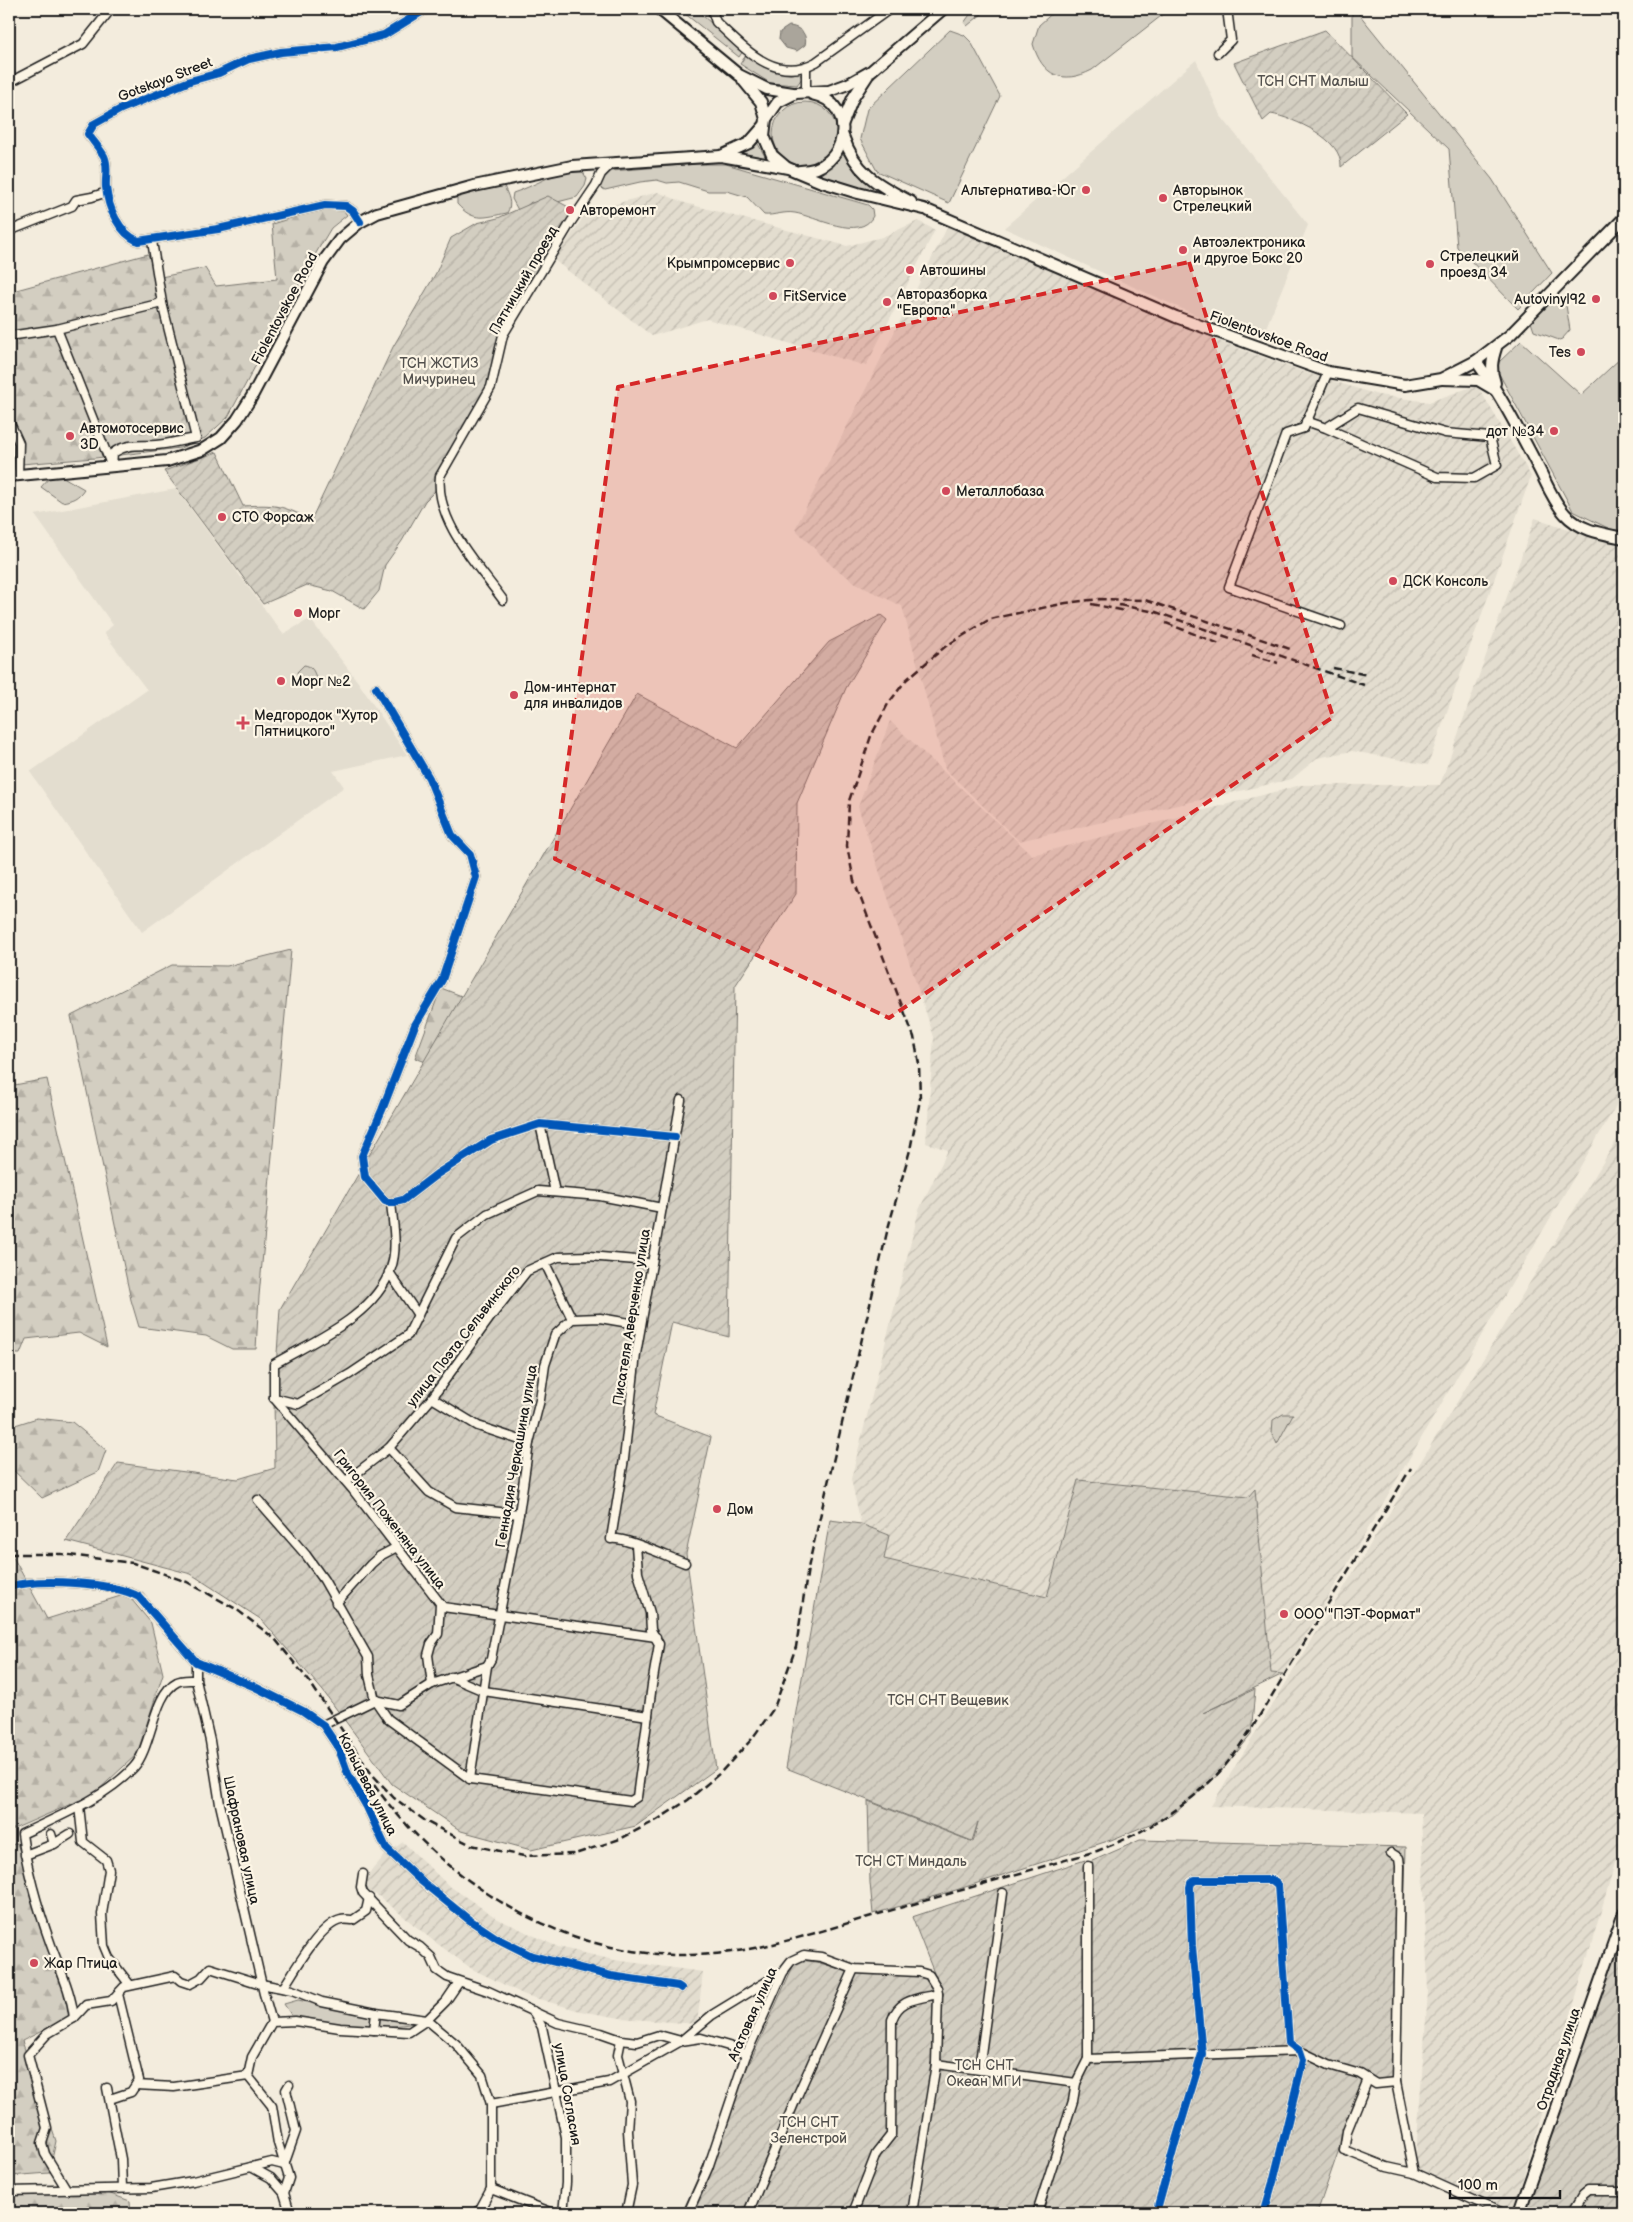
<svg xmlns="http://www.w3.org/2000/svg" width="1633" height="2222" viewBox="0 0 1633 2222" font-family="'Balsamiq Sans',sans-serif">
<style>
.built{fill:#e3ddcf}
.industrial{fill:url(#industrial-furrows)}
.grass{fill:#d3cec1;stroke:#78756e}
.forest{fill:url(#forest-firs);stroke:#78756e}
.garden{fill:url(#garden-furrows);stroke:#78756e}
.water{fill:#aaa59b;stroke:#716e68}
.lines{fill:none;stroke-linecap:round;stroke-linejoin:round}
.minor-casing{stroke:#1c1c1c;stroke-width:11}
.major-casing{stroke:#1c1c1c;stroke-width:14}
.minor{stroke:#fcf5e5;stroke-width:8}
.major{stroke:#fcf5e5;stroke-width:10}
.rail{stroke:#1c1c1c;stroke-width:2.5;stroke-dasharray:8 4;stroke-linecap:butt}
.cycleway-casing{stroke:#fcf5e5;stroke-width:11}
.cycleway{stroke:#0057b8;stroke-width:8}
.marked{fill:#d62828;fill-opacity:0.2;stroke:#d62828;stroke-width:4;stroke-dasharray:10 6;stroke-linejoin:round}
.poi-dot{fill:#d1495b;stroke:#fcf5e5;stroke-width:2}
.labels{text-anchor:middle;stroke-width:4.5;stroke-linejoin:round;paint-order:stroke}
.street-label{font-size:14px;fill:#1c1c1c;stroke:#fcf5e5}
.park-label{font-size:14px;fill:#53514e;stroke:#fcf5e5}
.poi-label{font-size:14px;fill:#1c1c1c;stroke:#fcf5e5;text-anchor:start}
</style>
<defs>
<pattern id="industrial-furrows" width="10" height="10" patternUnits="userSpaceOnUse" patternTransform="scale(1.25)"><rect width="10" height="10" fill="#e3ddcf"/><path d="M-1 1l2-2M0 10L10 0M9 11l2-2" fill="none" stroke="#c2bdb1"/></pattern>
<pattern id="forest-firs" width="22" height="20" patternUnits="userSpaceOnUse" patternTransform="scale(1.25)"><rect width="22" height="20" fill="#d3cec1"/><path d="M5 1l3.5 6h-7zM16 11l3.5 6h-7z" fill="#b5b0a5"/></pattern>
<pattern id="garden-furrows" width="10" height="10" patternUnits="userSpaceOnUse" patternTransform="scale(1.25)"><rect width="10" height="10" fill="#d3cec1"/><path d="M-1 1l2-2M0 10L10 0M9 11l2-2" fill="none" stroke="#b5b0a5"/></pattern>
</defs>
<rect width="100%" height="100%" fill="#f3ecdd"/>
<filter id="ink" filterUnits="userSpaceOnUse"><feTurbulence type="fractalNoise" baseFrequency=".02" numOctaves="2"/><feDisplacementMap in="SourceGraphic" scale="10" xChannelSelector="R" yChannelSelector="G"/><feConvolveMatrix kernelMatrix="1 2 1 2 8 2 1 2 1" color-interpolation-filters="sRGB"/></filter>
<g filter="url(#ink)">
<!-- built -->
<g class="built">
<path d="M1196,60L1220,115L1308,225L1265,330L1204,319L1004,228Z"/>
<path d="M176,489L283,634L310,619L358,682L407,755L333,771L344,787L142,932L30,772L147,690L104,633L113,625L35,515Z"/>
</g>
<!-- industrial -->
<g class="industrial">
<path d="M658,192L685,203L847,246L882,237L918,221L935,230L866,366L707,319L652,336L554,260L587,212Z"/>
<path d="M948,226L1224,343L1301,371L1378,395L1429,402L1477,385L1531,476L1428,765L1352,751L1317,758L1292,779L1019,841L945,769L902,606L860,586L832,566L795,529Z"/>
<path d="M1535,518L1624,547V1092L1283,1674L1271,1673L1255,1490L1248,1497L1078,1480L1047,1597L883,1559L889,1535L861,1524L851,1479L919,1210L948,1150L926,1143L934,1037L858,807L890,721L1032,855L1301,785H1440Z"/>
<path d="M1624,1128V1832L1513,2212L1415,2167L1428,1992L1421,1813L1211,1806Z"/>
<path d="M403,1842L448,1885L498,1919L558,1947L614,1960L703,1972L697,2024L620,2018L580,2011L525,1995L472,1969L431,1939L380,1897L363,1887L365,1878L386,1854Z"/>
</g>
<!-- grass -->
<g class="grass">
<path d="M679,9H695L743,51L739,57Z"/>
<path d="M974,9H988L967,26L964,23Z"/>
<path d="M1057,9H1170L1092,70C1063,85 1042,76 1033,44L1039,25Z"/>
<path d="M1352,9H1355L1492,179L1552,273L1518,309L1457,247L1449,149L1352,57Z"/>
<path d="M950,30L964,35L971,42L1000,96L949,203L877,171L860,139L867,109Z"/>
<path d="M748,52L776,70L800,74L802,78L797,85L770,83L740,64Z"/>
<circle cx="805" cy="134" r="32"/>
<path d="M757,142L767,160L735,153L751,148Z"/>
<path d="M845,152L858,173L896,198L819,176L834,166Z"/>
<path d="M696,164H726L868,205L872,209L873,216C861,242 814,216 795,213C784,211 774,216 764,215L747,197L727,191H708L679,182L667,183L657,180L640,182L605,190L600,187C600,178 603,175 612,171Z"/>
<path d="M575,170L583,172L587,179L585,186L577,197L542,206L531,202L522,210H518L512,199L513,193C535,186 553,172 575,170Z"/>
<path d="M504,186C508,196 513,203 507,213C485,217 474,223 457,204V195Z"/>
<path d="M1558,296L1565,299L1570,330L1562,339L1559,340L1534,331L1531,322Z"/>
<path d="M1521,341L1581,395L1624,355V531L1610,529L1573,511L1497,370L1499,362Z"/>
<path d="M58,474L84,489C78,498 73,500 62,502L41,487L50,477Z"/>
<path d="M304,665C312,666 314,671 316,678C312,683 308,684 301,682L297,672Z"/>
<path d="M1283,1414H1293L1277,1444L1272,1433L1273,1420Z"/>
<path d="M298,2000L371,2015V2027L293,2018L284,2004Z"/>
<path d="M379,2017L417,2023L378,2028Z"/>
</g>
<!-- forest -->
<g class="forest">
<path d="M327,207L343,210L347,215L331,228L316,253L228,417L205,438L180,448L95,458L9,465V292L148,254L156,278L205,268L216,286L277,279L272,224Z"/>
<path d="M291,950L259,1296L256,1349H232L206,1336L139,1327L131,1300L71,1016L172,965L227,966Z"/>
<path d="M441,988L508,1014L459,1074L415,1058Z"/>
<path d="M47,1079L107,1347L79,1333L26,1339L20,1354H9V1086Z"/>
<path d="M37,1418L72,1422L106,1450L98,1472L42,1498L9,1466V1427Z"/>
<path d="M13,1557L47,1619L127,1594L151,1623L163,1674L137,1754L94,1794L9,1831V1558Z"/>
<path d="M17,1843L74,2015L22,2041L56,2141L49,2173L9,2176V1846Z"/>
<path d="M105,2192L130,2201L131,2213H9V2195Z"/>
</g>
<!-- garden -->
<g class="garden">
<path d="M1325,30L1407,114L1341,167C1343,139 1294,118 1271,114L1263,121L1234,63Z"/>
<path d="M548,196L576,211L501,335L489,386L437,476L436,490L425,501L402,541L385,565L379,591L364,609L332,591L307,585L263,604L164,471L217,452L243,506C275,504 282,505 311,520L393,347L436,273L451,238L477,223L498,218Z"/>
<path d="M881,615L887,620L846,688L797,803L796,894L735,986L729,1337L672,1322L653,1415L711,1437L686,1554L716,1769L636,1826L531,1850L461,1831L392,1784L323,1691L262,1620L191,1574L66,1541L118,1463L238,1479L275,1468L274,1398L280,1309L637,694L737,748L829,642Z"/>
<path d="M1078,1480L1248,1497L1255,1489L1271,1673L1283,1674L1203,1713L1255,1689L1251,1735L1219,1774L1174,1814L1111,1840L956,1890L873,1914L870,1883L868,1801L973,1842L978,1822L972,1841L786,1768L830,1520L861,1524L889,1535L884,1559L1047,1597Z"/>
<path d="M1140,1840L1406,1847L1400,2079L1378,2080L1370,2075L1289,2048L1090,2057V1862Z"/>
<path d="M1085,1860L1086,2059L1075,2080L1034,2213H682L795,1962C814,1957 832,1969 851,1971C879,1974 906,1974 934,1973L912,1917Z"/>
<path d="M1624,1913V2213H1519Z"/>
<path d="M1297,2056L1363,2080L1317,2213H1041L1079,2083L1092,2064Z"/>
</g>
<!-- water -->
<path class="water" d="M789,26C800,27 808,34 805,45L797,51L786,48L779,39L780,32Z"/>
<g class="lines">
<!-- minor casing -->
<g class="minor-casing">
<g id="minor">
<path d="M716,9L713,13L716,22C745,49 775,84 816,62L887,11"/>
<path d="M1218,53L1231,40L1227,9"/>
<path d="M806,67V92"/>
<path d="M10,82L83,44L111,9"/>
<path d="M360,222L353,211L346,206L325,205L218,229L138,241C119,233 108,208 106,187C105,177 109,166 104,156C100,149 93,141 88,134L94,124L121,109L190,81L219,73L249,59L281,52L337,47L384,35L426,9"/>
<path d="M9,231L72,206L76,200L92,197L107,192"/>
<path d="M57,329L110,462"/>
<path d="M9,336L57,329L162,303"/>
<path d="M1328,372L1304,428L1286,434L1229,587L1341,626"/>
<path d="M9,421L19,443L18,475"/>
<path d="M1306,421L1326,428L1358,408L1445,433L1490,437L1497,465L1474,478L1437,477L1326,428"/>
<path d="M112,467L113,453C127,443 139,446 156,445C169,444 183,440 196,438L162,303L152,241"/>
<path d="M503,600C478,565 435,522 440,476L491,387L503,335L571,222L596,185L601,174L612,163"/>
<path d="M376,688L429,778L452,835L470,854L476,877L442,980L415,1025L382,1110L362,1156L365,1177L385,1201L391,1203L403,1200L437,1174L491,1140L540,1124L675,1137"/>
<path d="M681,1100L636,1354L624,1459L611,1539C626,1537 668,1557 685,1563"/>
<path d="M540,1124L555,1192"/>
<path d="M545,1263L572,1319"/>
<path d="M389,1272L418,1315"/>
<path d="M274,1398L353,1490L443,1607L656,1637"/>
<path d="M274,1398L298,1404L350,1374L408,1335L456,1238L487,1214L538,1191L600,1196L662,1208"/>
<path d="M274,1398V1364C315,1340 375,1316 391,1268C398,1248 393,1223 391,1203"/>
<path d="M432,1398L478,1426L529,1443"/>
<path d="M389,1448L429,1492L455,1507L519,1514"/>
<path d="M346,1481L389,1448L432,1398L492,1315L527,1271L558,1257L589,1256L636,1260L651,1264"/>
<path d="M258,1500L306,1555L324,1580L368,1657L369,1675L375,1700L388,1719L470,1779L631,1801L637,1797L652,1685L659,1644L651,1630L650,1613L638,1573L636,1545"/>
<path d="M9,1587C38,1578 112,1582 139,1597L196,1662L253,1686L303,1711L323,1725L339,1749L348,1774L367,1807L386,1848L420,1880L468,1919L498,1939L532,1956L611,1976L678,1986L681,1988"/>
<path d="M336,1603L371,1564L380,1556L397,1547"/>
<path d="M196,1662V1680L210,1741L220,1804L264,1994L272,2022"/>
<path d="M451,1677L484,1691L648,1716"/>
<path d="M432,1684L428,1655L431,1644L438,1634L440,1604"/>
<path d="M323,1725L375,1700L399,1705L432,1684L487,1666L491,1659L519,1514L529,1443L540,1400L545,1365L555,1335L572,1319L600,1318L641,1325"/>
<path d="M470,1779L487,1666"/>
<path d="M79,1806L83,1842L106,1860L109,1870L102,1914L104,1946L109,1958L130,1985"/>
<path d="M51,1834L54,1844"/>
<path d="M1391,1853L1399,1858L1400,1866L1396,2082L1414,2173L1502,2213"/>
<path d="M25,1855L54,1844L70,1834"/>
<path d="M1088,1866V2059"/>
<path d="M363,1874L361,1887L363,1893L408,1940L420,1947L431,1957L437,1970L447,1977L488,1991L558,2023L601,2033L621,2040L637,2042L659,2035L681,2041L701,2038L732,2047L746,2055"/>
<path d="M283,1988C296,1969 319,1925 341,1920C344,1919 349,1920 353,1920L366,1911L369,1898"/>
<path d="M533,2011L542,2027L566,2137V2183L563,2213"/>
<path d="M376,2013L427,2020L456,2044L482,2075L491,2104V2189L478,2213"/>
<path d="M74,2018C71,1991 60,1970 51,1945C38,1909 27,1871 22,1834C58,1817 107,1797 134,1767C152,1747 153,1694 177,1682C182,1679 190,1680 196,1680"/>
<path d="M621,2040L618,2055L630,2101L628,2131L632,2185L626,2213"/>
<path d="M936,2064L1076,2083L1088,2059L1300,2051L1329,2065L1360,2074L1376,2084L1396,2082"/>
<path d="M979,2069L1003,1893"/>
<path d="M1368,2079L1347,2131L1344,2150L1387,2167L1414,2173"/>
<path d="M136,2085L174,2087L248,2076"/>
<path d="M107,2088L121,2159L122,2188"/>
<path d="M110,2099L131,2092L139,2080L118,1994"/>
<path d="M491,2104L609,2082L681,2041L712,2015L784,1971"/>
<path d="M284,2165L296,2131L286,2090L289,2085"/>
<path d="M251,2167L271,2178L284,2193"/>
<path d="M491,2189L553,2213"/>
<path d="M67,2190L45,2154L42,2143L47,2128L28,2055L47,2034L74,2018L86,2005L111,2001L124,1987L175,1976L181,1981L190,1984L201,1978L210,1968L261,1984L292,1990L322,2002L376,2013L374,2030"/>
<path d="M9,2191L151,2188L193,2181L272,2162L284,2165"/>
<path d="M290,2213L284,2193L289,2178L278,2143L272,2106L248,2076L252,2057L272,2022L295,2021L340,2028L409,2032L427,2020L446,2001L459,1982"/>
<path d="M688,2213L708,2168L746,2055L784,1970L791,1961L804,1955L821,1957L854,1969L919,1972L929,1975L937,1988L938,1994L936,2064L912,2213"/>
<path d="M748,2213L798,2094L854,1969"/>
<path d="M853,2213L876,2154L891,2135L892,2020C899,1998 919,1999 938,1994"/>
<path d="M1037,2213L1073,2101L1076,2083"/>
<path d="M1156,2213L1176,2140L1202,2054L1192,1946L1190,1887L1191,1883L1195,1880H1272L1278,1885L1289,2043L1300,2051L1303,2060L1273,2182L1264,2213"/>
<path d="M1572,2213L1582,2196L1588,2191H1624"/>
</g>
</g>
<!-- major casing -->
<g class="major-casing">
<g id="major">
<path d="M659,9L739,75L767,89L793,93"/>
<path d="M743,80L761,102L766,119"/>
<path d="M842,125L853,98L868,75"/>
<path d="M843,136C856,174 877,184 911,202"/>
<path d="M721,156L749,143L764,126"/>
<path d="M785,166L772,155L764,136L766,119L778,102L796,93L829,91L848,84L871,71L943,9"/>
<path d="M800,171C849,171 859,103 812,94"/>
<path d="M929,211L1176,317L1328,372L1405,385L1441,379L1476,361L1510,335L1624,218"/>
<path d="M1476,361C1501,395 1519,431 1538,467C1546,482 1553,501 1565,514C1580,531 1604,534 1624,538"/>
<path d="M1442,379L1478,380L1495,390"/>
<path d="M1495,383C1490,370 1492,360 1496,348"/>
<path d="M9,476L167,461L202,450L221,438L237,420L251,398L323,262L340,239L360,222L377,213L474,186L572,166L721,156L788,168L819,181L858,193L924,209"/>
<path d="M1519,2213L1624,1913"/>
</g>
</g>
<!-- minor -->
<use href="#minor" class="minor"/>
<!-- major -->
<use href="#major" class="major"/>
<!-- rail -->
<g class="rail">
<path d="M1091,604L1126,611"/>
<path d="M1119,605L1156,612L1364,685"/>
<path d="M1166,623L1220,644"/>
<path d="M1252,655L1278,663"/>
<path d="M1333,668L1368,675"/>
<path d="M9,1554H62L133,1563L187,1582L236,1609L275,1639L309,1681L371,1773L394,1798L427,1822L471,1845L524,1856L575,1854L620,1839L657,1820L688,1800L720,1773L751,1740L774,1708L796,1647L808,1568L887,1232L910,1150L920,1100L919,1064L914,1037L854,881L847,846L849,801L871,736L888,704L906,680L946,646L990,619L1066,603L1099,599L1145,600L1293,650"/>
<path d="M374,1785C446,1884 563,1957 688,1955C752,1955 814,1933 875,1915C949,1894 1023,1872 1097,1851C1144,1833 1188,1807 1222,1769C1233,1757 1242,1742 1252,1728L1411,1468"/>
</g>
<!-- cycleway casing -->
<g class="cycleway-casing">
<g id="cycleway">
<path d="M360,222L353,211L346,206L325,205L218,229L138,241C119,233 108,208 106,187C105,177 109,166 104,156C100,149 93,141 88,134L94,124L121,109L190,81L219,73L249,59L281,52L337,47L384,35L426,9"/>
<path d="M376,688L429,778L452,835L470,854L476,877L442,980L415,1025L382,1110L362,1156L365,1177L385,1201L391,1203L403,1200L437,1174L491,1140L540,1124L675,1137"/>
<path d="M9,1587C38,1578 112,1582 139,1597L196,1662L253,1686L303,1711L323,1725L339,1749L348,1774L367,1807L386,1848L420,1880L468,1919L498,1939L532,1956L611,1976L678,1986L681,1988"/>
<path d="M1156,2213L1176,2140L1202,2054L1192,1946L1190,1887L1191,1883L1195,1880H1272L1278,1885L1289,2043L1300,2051L1303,2060L1273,2182L1264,2213"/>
</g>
</g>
<!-- cycleway -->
<use href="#cycleway" class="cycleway"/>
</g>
</g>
<!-- marked area -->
<path class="marked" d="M1189,262L1333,717L889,1018L555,859L618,387Z"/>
<!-- markers -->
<g class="poi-dot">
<circle cx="1086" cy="190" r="5"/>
<circle cx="1163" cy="198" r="5"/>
<circle cx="570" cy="210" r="5"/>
<circle cx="1183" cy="250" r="5"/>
<circle cx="790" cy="263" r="5"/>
<circle cx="1430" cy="264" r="5"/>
<circle cx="910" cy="270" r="5"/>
<circle cx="773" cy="296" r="5"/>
<circle cx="1596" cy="299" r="5"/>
<circle cx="887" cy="302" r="5"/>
<circle cx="1581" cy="352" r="5"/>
<circle cx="1554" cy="431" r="5"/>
<circle cx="70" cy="436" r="5"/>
<circle cx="946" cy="491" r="5"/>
<circle cx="222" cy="517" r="5"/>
<circle cx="1393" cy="581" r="5"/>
<circle cx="298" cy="613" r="5"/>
<circle cx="281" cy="681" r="5"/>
<circle cx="514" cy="695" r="5"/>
<path d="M240.5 715.5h5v5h5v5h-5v5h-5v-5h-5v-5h5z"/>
<circle cx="717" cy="1509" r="5"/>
<circle cx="1284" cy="1614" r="5"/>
<circle cx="34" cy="1963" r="5"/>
</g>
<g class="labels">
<!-- street labels -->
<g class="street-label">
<text transform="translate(165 79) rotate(-21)" y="5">Gotskaya Street</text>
<text transform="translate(523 280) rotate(-60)" y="5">Пятницкий проезд</text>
<text transform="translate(284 308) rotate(-62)" y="5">Fiolentovskoe Road</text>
<text transform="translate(1269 336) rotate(20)" y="5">Fiolentovskoe Road</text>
<text transform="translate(631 1317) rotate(-81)" y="5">Писателя Аверченко улица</text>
<text transform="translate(463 1336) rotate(-52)" y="5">улица Поэта Сельвинского</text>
<text transform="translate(516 1456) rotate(-80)" y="5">Геннадия Черкашина улица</text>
<text transform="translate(390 1519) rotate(52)" y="5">Григория Поженяна улица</text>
<text transform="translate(368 1784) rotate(63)" y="5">Кольцевая улица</text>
<text transform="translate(242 1840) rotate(78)" y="5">Шафрановая улица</text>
<text transform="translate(752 2014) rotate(-66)" y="5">Агатовая улица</text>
<text transform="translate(1558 2059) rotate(-71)" y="5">Отрадная улица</text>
<text transform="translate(568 2094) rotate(80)" y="5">улица Согласия</text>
</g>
<!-- park labels -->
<g class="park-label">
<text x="1313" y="86">ТСН СНТ Малыш</text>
<text x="439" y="368">ТСН ЖСТИЗ<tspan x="439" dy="16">Мичуринец</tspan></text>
<text x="948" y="1705">ТСН СНТ Вещевик</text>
<text x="911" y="1866">ТСН СТ Миндаль</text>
<text x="984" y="2070">ТСН СНТ<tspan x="984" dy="16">Океан МГИ</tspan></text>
<text x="809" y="2127">ТСН СНТ<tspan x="809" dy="16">Зеленстрой</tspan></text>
</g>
<!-- poi labels -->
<g class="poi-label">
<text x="1076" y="195" text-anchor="end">Альтернатива-Юг</text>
<text x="1173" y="195">Авторынок<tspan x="1173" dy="16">Стрелецкий</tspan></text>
<text x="580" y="215">Авторемонт</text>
<text x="1193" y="247">Автоэлектроника<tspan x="1193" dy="16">и другое Бокс 20</tspan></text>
<text x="1440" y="261">Стрелецкий<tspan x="1440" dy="16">проезд 34</tspan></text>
<text x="780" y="268" text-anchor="end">Крымпромсервис</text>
<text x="920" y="275">Автошины</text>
<text x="897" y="299">Авторазборка<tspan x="897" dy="16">"Европа"</tspan></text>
<text x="783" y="301">FitService</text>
<text x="1586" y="304" text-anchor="end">Autovinyl92</text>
<text x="1571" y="357" text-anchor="end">Tes</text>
<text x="80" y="433">Автомотосервис<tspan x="80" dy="16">3D</tspan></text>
<text x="1544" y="436" text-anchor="end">дот №34</text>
<text x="956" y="496">Металлобаза</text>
<text x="232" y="522">СТО Форсаж</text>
<text x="1403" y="586">ДСК Консоль</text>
<text x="308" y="618">Морг</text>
<text x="291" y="686">Морг №2</text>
<text x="524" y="692">Дом-интернат<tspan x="524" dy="16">для инвалидов</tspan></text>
<text x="254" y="720">Медгородок "Хутор<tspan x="254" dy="16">Пятницкого"</tspan></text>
<text x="727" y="1514">Дом</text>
<text x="1294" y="1619">ООО "ПЭТ-Формат"</text>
<text x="44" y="1968">Жар Птица</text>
</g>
</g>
<!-- margin -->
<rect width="1633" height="2222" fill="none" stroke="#fcf5e5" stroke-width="30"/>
<rect x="15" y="15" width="1603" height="2192" fill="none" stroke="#1c1c1c" stroke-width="2" filter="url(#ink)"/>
<!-- scale -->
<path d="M1450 2190v8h110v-8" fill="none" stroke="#1c1c1c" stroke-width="2.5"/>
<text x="1458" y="2190" font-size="15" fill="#1c1c1c" stroke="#fcf5e5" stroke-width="4" paint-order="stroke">100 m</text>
</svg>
